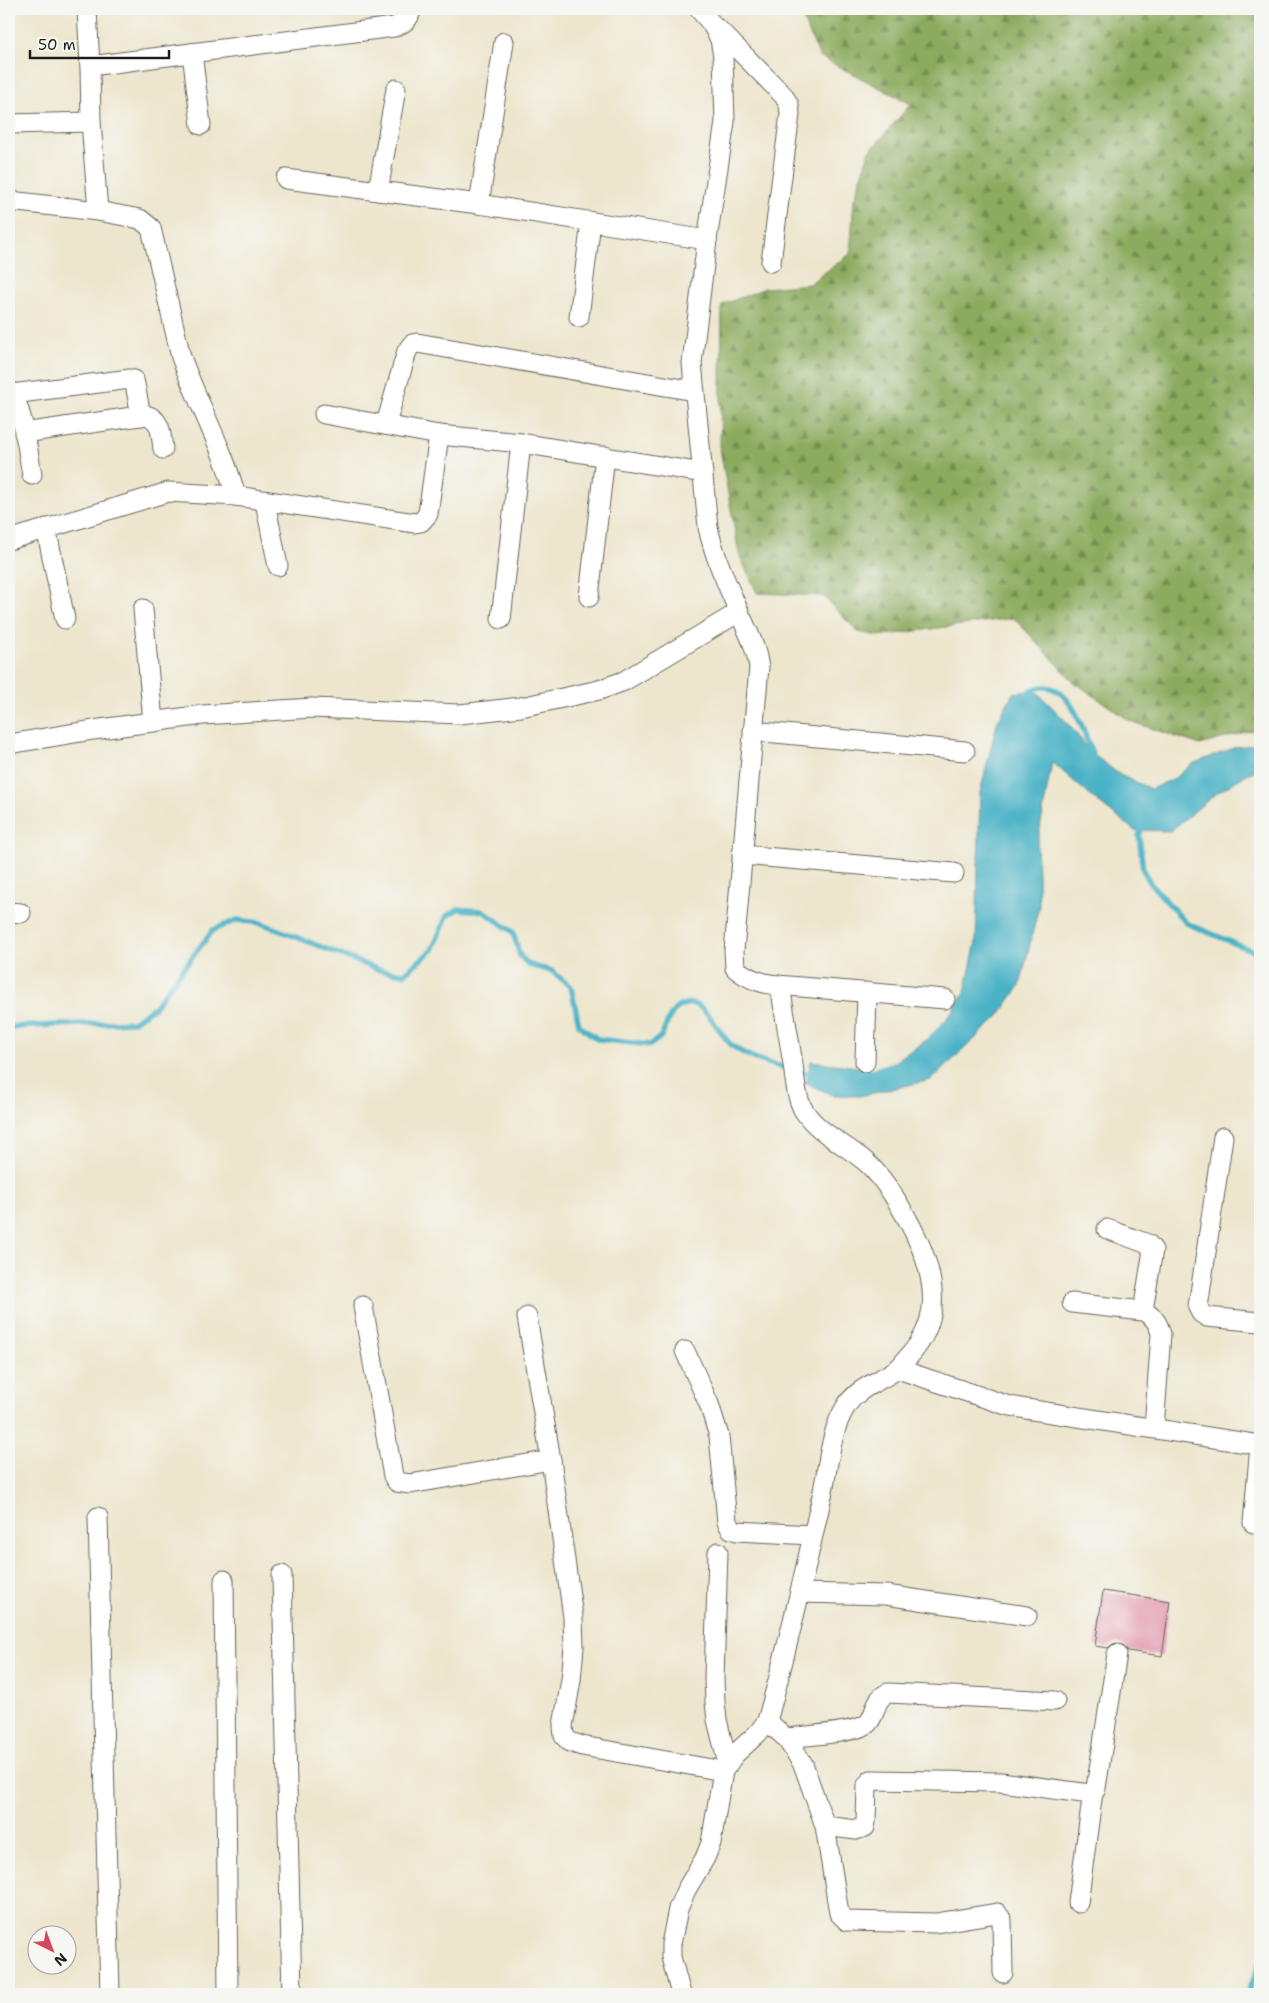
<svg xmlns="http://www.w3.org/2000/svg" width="1269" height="2003" viewBox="0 0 1269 2003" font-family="'Shantell Sans',sans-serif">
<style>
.forest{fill:url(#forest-firs);stroke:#54643d}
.water{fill:#48b2c6;stroke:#326771}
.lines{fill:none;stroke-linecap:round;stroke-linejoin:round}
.stream{stroke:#48b2c6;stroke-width:5.5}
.building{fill:#e18da8}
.minor-casing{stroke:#65635a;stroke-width:21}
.minor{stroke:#fff;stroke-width:19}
</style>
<defs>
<pattern id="forest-firs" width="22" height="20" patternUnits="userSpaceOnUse" patternTransform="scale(1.25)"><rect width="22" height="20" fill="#8cab5e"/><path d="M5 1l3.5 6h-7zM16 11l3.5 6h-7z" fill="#728a4d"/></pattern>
</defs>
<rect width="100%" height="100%" fill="#f6f6f2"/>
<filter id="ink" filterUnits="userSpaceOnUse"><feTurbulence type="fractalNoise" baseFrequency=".02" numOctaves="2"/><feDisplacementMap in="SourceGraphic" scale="10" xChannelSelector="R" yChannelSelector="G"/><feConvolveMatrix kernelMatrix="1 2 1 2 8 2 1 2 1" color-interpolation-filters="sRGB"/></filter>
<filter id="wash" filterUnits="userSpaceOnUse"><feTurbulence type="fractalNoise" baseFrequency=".0096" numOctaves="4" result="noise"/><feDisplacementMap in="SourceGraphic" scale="20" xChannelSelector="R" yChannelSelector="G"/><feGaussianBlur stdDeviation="1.12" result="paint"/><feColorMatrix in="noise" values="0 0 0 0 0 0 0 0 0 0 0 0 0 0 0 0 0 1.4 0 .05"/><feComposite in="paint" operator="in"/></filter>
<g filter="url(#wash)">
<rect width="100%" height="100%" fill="#ede6cd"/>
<!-- forest -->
<path class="forest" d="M798,9H1260V728L1200,745L1130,721L1074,682L1014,618L879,636L858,632L823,596L757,593L739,554L720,449L722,305L765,288L809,284L850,254L854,200L869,152L911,104L820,57Z"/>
<!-- water -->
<path class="water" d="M1035,690L1064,719L1094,755L1120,775L1151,789L1175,778L1192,764L1236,747L1260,744V769L1247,774L1217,793L1170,831L1134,830L1094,799L1052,762L1037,845L1039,906L1020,986L998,1017L931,1080L860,1096L832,1095L806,1083L811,1061L882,1070L937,1033L965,992L976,942L980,793L997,723L1013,693Z"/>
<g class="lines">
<!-- stream -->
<g class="stream">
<path d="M1024,695C1065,664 1083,729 1093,756"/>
<path d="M1144,825L1139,835L1143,870L1151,884L1186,923L1260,954"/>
<path d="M9,1027L133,1022L154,1007L213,930L237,920L261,923L379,970L404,974L432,950L447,916L458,909L483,911L513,932L520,956L529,965L552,971L571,987L579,1025L597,1039L650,1045C654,1042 659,1039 662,1035C667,1025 669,1012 680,1006C705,993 718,1036 734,1047C756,1063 788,1068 814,1075"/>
<path d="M930,1040L944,1024"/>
<path d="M872,1071L894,1064"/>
<path d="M1248,1994L1260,1962"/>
</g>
</g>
<g id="blocks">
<!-- building -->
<path class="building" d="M1103,1591L1170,1601L1162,1656L1128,1651L1124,1646L1118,1643L1113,1644L1108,1648L1095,1646Z"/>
</g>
</g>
<g filter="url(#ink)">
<use href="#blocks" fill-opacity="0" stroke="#65635a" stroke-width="1"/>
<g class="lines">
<!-- minor casing -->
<g class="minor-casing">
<g id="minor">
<path d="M87,9L90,66"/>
<path d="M718,29L784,96L789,105L790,114L771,262"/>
<path d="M192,53L201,125"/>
<path d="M9,124L91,122"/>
<path d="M286,179L479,204L707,240"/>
<path d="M378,191L396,89"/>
<path d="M9,201L98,211L91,122L90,66L394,27C404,23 410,20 411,9"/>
<path d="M479,204L504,42"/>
<path d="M98,211L140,219L151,228L181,357C198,404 223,448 236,496L415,523L421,522L428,514L439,435"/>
<path d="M579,317L591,222"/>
<path d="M9,390C23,406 28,453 32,475"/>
<path d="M12,394L130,379L134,380L135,384L141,416"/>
<path d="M324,414L439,435L521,443L703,473"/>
<path d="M386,424L407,351L412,344L417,343L694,391"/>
<path d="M24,433L146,415C162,419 161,436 163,449"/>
<path d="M265,502L278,566"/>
<path d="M46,528L65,619"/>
<path d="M9,540L168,492L236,496"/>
<path d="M589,597L605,456"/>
<path d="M143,609L153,722"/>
<path d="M501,619L521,443"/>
<path d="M753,731L965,751"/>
<path d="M9,744L93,730L203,715L312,708L460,714L521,707L599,690L624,681L739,612"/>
<path d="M742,855L954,873"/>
<path d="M9,912L21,913"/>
<path d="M777,985L945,999"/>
<path d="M865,1062L867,992"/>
<path d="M1223,1137L1198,1307L1201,1313L1207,1317L1260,1322"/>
<path d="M1107,1229L1148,1244L1153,1250L1143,1311"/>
<path d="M1072,1303L1143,1311C1154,1317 1158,1322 1161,1334L1154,1428"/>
<path d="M363,1306L393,1476L397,1482L410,1484L551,1460"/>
<path d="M527,1317L551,1460L573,1617L574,1647L571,1680L563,1726L564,1736L570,1742L582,1746L723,1771"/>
<path d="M685,1351L709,1404L719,1436L727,1522L731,1529L737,1531L812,1535"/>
<path d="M898,1369L1006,1405L1026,1409L1260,1445V1443"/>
<path d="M98,1517L110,1994"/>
<path d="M1253,1523L1260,1446"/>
<path d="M718,1552L714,1678L715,1702L717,1720L728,1764"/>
<path d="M282,1575L292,1994"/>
<path d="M224,1580L228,1994"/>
<path d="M800,1593L886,1595L1027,1616"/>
<path d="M767,1721L786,1738L803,1764L825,1826L839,1913L847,1921L936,1923L997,1913L1002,1920L1003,1973"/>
<path d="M786,1738C803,1736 855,1733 867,1724C878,1714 872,1700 888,1693L1055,1701"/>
<path d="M825,1826L856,1830L865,1827L866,1822L867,1785L871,1780L1001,1782L1090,1794L1096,1788L1117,1654"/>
<path d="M1078,1903L1093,1792"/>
<path d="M681,1994L671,1957V1944L678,1909L686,1890L705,1858L711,1843L723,1771L734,1755L758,1733L767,1721C788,1647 805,1571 822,1496C828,1469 830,1432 845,1408C857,1387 878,1383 897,1369C902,1366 906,1359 911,1354C936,1325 937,1294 925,1258C915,1229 889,1183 867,1163C847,1145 819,1134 804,1111C795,1096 795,1075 792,1058C789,1038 785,1018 782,997L777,985C760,983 748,979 735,968L734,951L759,667C756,646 747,630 739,612C727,584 714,556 708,527L692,363L707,240L725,122L723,57L720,39L711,23L699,9"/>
</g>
</g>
<!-- minor -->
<use href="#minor" class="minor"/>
</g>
</g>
<!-- margin -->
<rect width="1269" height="2003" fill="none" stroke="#f6f6f2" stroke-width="30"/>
<!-- north arrow -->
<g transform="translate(52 1950) rotate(138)"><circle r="24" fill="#f6f6f2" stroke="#9f9f9c"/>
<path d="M0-4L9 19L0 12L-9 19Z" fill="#d1495b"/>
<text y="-8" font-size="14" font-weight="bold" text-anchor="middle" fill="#1c1c1c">N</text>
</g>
<!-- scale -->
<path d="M30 50v8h139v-8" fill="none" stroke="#1c1c1c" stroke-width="2.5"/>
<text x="38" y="50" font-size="15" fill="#1c1c1c" stroke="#f6f6f2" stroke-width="4" paint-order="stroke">50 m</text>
</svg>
